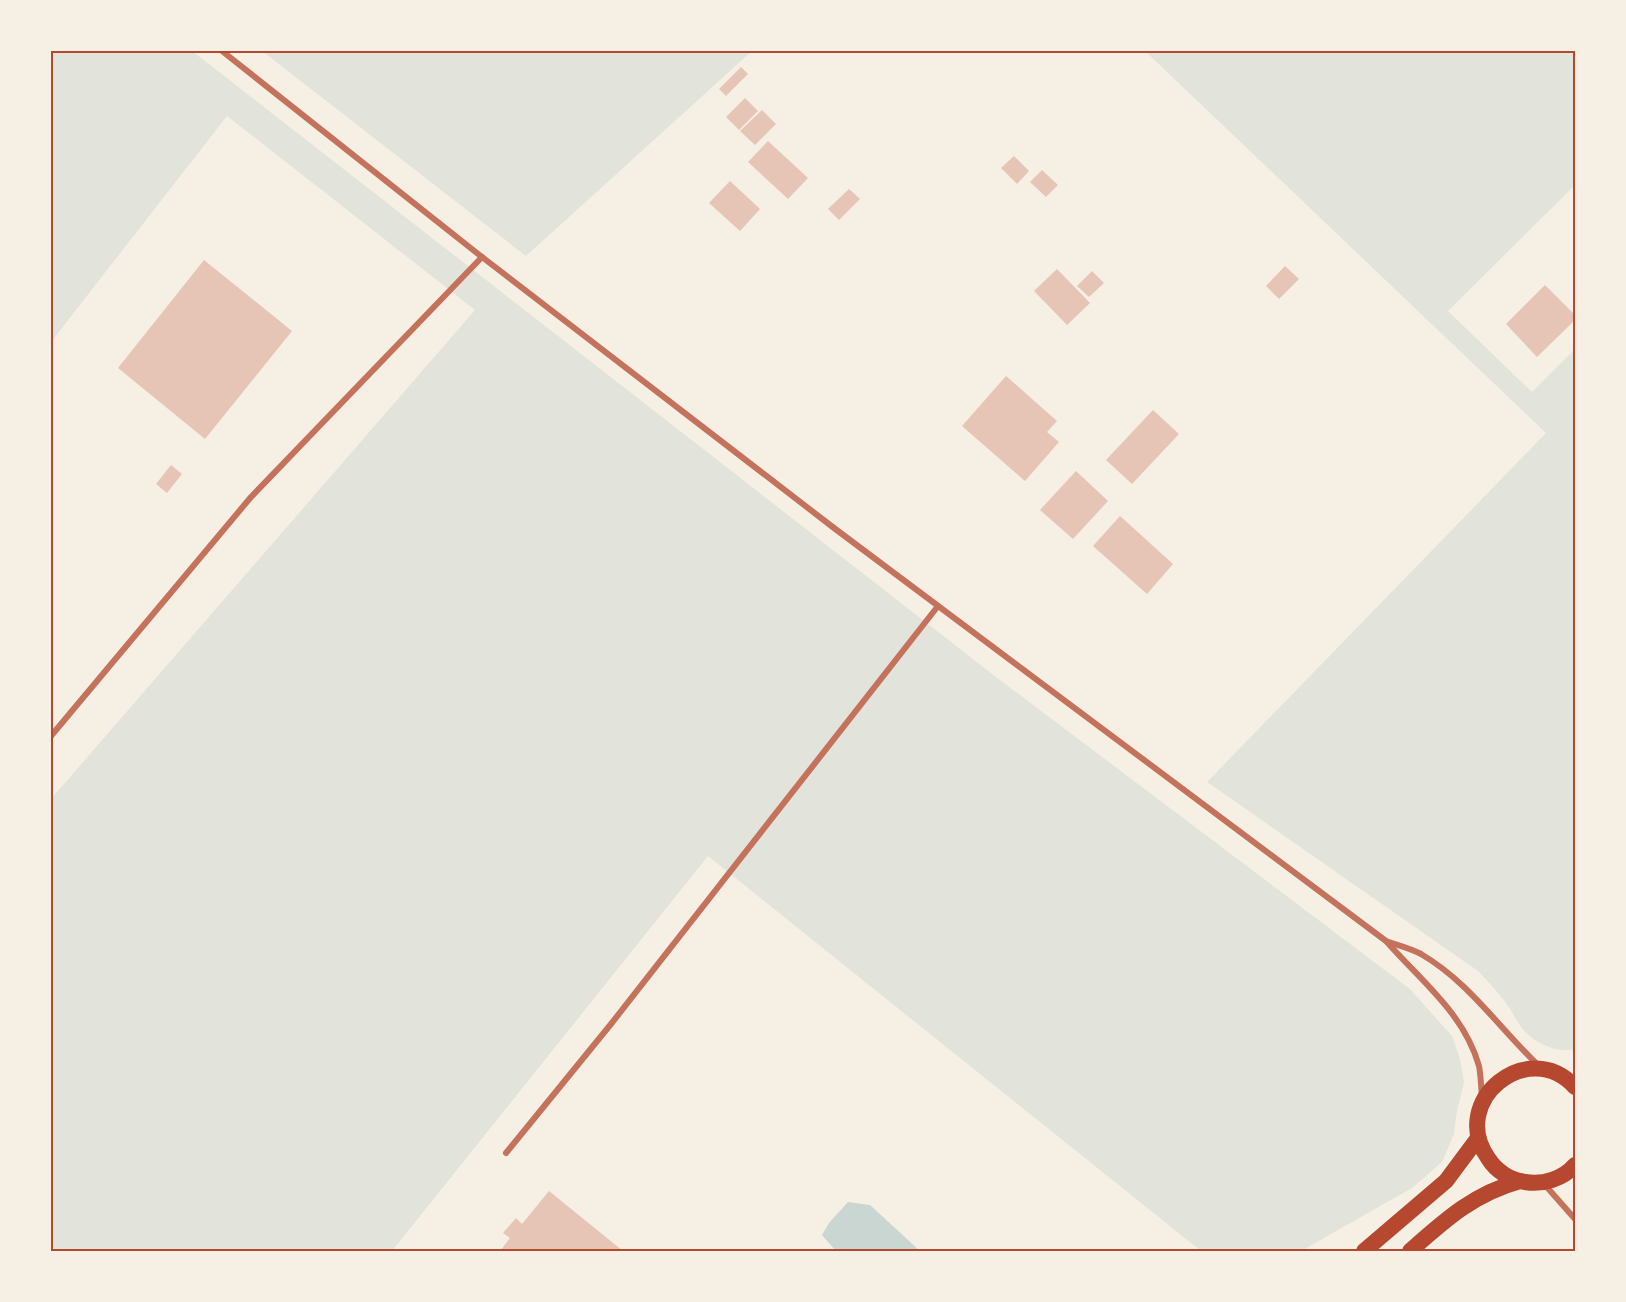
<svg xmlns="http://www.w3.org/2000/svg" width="1626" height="1302" viewBox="0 0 1626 1302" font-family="Georgia,serif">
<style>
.green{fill:#e2e4dc}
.water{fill:#c9d6d2}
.building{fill:#e6c5b7}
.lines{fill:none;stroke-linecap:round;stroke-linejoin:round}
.minor{stroke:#c5725c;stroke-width:6}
.trunk{stroke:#b5482f;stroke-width:16}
.neatline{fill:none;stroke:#b5482f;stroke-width:2}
</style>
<rect width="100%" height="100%" fill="#f6efe4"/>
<!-- green -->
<g class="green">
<path d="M51,51H192L996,677L1410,989L1452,1036L1460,1059L1464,1082L1457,1111L1454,1134L1442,1162L1412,1188L1301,1251H1201L708,856L392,1251H51V799L475,310L227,116L51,342Z"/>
<path d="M262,51H752L526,256Z"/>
<path d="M1145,51H1575V185L1448,311L1532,392L1575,349V1049C1557,1054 1532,1042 1521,1027C1516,1020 1512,1011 1506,1003C1498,992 1488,982 1478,971L1207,782L1546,433Z"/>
</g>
<!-- water -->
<path class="water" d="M848,1202L870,1205L920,1251H836L822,1235L829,1223Z"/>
<!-- building -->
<g class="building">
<path d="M741,67L748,74L726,96L719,89Z"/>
<path d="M745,98L758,111L739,130L726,117Z"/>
<path d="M762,110L776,124L755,145L740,131Z"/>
<path d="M768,141L808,178L788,199L748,162Z"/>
<path d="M1014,156L1029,171L1017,184L1001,168Z"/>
<path d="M1042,170L1058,185L1046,197L1030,182Z"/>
<path d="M730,181L760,209L740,231L709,203Z"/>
<path d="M849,189L860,199L839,220L828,209Z"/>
<path d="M204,260L292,331L205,439L118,368Z"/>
<path d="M1285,266L1299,279L1279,299L1266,286Z"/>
<path d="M1057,269L1090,303L1067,325L1034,291Z"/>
<path d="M1092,271L1104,283L1089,297L1077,286Z"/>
<path d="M1545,285L1575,315V320L1537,357L1506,324Z"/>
<path d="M1006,376L1057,421L1047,432L1059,442L1025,481L962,426Z"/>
<path d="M1153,410L1179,434L1132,484L1106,460Z"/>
<path d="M171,465L182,474L167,493L156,484Z"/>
<path d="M1076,471L1108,501L1073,539L1040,510Z"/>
<path d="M1120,516L1173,564L1147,594L1093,546Z"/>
<path d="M549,1191L623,1251H500L510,1238L503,1233L516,1218L522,1224Z"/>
</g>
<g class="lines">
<!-- minor -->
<g class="minor">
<path d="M222,51L482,257L834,528L1386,941C1420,980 1464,1013 1479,1066C1481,1076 1481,1087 1482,1098"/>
<path d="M51,736L251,497L482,257"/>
<path d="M1386,941C1397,945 1410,948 1421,954C1469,982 1499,1028 1538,1065"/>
<path d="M506,1153L611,1024L938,606"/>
<path d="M1545,1185L1575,1219"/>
</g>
<!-- trunk -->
<g class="trunk">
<path d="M1575,1087C1528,1036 1448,1101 1488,1158C1496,1171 1510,1180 1525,1182C1543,1185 1563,1179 1575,1165"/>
<path d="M1364,1251L1446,1181L1478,1138"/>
<path d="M1410,1251C1445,1220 1473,1194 1520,1181"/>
</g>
</g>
<!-- border -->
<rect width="1626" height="1302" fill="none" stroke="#f6efe4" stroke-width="105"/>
<rect x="52" y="52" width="1522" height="1198" class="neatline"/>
</svg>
